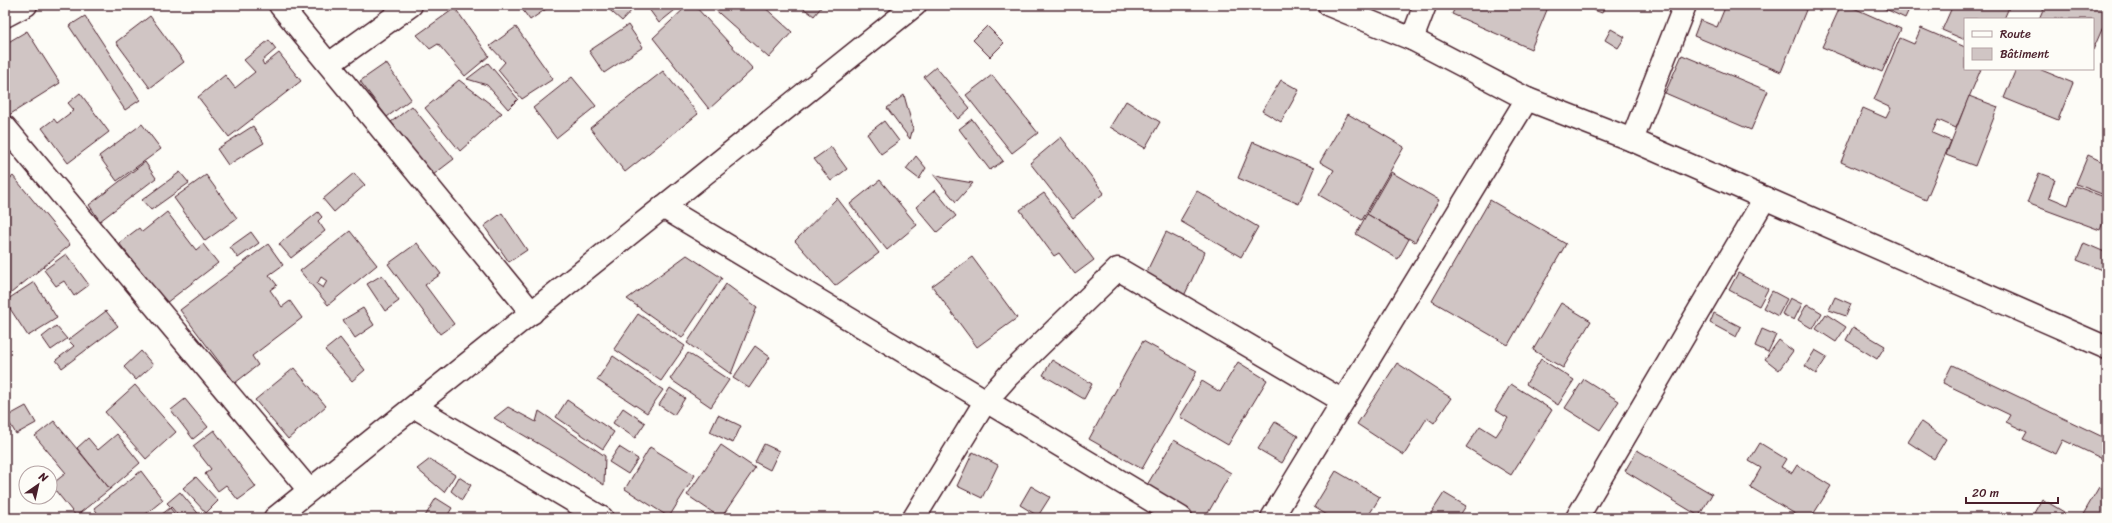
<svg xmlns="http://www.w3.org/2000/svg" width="2112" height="523" viewBox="0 0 2112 523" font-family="Sriracha,sans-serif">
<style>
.building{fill:#d0c5c4;stroke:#4a1f2b;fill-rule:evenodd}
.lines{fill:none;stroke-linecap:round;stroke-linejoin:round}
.minor-casing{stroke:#4a1f2b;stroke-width:25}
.tertiary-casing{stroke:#4a1f2b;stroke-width:25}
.minor{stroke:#fdfcf7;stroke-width:22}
.tertiary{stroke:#fdfcf7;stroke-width:22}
</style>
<rect width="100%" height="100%" fill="#fdfcf7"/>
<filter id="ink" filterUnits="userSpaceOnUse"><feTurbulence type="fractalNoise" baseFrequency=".025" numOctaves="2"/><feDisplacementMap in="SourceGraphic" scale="8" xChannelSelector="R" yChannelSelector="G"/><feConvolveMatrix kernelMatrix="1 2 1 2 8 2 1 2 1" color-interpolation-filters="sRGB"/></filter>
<g filter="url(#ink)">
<!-- building -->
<g class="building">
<path d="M140,5H155L141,10Z"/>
<path d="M519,5H552L530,20Z"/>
<path d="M604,5H629L633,9L622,21Z"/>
<path d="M646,5H679L680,6L659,23Z"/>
<path d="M688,5H694L753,69L709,109L653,38Z"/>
<path d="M710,5H762L792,32L769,58Z"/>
<path d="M799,5H823L814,16Z"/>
<path d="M1447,5H1549L1531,49L1452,14L1455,8Z"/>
<path d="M1580,5H1605L1602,13Z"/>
<path d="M1726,5H1808L1781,72L1694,36L1700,20L1717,27Z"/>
<path d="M1841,5H1847L1901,29L1882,72L1822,47Z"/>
<path d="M1877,5H1911L1905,18Z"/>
<path d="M1953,5H2010L2004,19H1965V35L1963,39L1942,30Z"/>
<path d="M2045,5H2107V18L2093,50V19H2039Z"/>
<path d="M455,8L489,56L465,76L438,44L430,49L417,35Z"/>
<path d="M85,16L140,100L125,110L69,26Z"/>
<path d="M150,16L184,62L150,88L116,42Z"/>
<path d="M628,25L643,47L604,73L589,51Z"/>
<path d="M987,26L1004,43L990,57L973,40Z"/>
<path d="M516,27L553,79L522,99L498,70L505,62L490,46Z"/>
<path d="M1921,28L1965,47V69H1981L1956,128L1938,120L1932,133L1951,141L1926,200L1841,162L1863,108L1886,118L1891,108L1874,100L1900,38L1914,44Z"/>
<path d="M1611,29L1625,37L1618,48L1605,40Z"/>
<path d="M27,31L60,83L9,115L5,108V44Z"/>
<path d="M269,40L276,49L262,61L264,65L279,53L301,81L229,137L198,97L225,75L235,88L255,72L244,60Z"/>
<path d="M1682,55L1768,91L1751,130L1665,93Z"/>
<path d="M386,63L411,99L387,117L360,81Z"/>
<path d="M488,63L518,99L508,109L487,85L467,79Z"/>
<path d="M936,67L970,108L958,119L924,77Z"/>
<path d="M2016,69H2039L2073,83L2058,120L2004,98Z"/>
<path d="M663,71L698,114L625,172L590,128Z"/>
<path d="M992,75L1038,133L1012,153L966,95Z"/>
<path d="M572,77L596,106L556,138L533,108Z"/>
<path d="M459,80L502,113L460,151L425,108Z"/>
<path d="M1281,80L1299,90L1281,122L1262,111Z"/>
<path d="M80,93L109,132L68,163L42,128L54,119L57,123L74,110L68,103Z"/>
<path d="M904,95L913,128L910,139L887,108Z"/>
<path d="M1969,96L1998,107L1975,166L1946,155Z"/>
<path d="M1126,101L1160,122L1145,148L1110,127Z"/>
<path d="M412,106L454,159L433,175L391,122Z"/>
<path d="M1348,114L1404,147L1362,220L1319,195L1334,170L1320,162Z"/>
<path d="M972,119L1003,161L990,170L959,129Z"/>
<path d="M884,121L899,141L881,154L867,134Z"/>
<path d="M142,124L161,149L117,181L99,156Z"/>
<path d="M253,126L264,143L228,165L217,149Z"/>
<path d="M1061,137L1104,193L1073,218L1030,163Z"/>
<path d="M1253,142L1314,168L1299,204L1238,178Z"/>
<path d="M831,147L847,169L831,181L814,159Z"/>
<path d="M2088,155L2107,164V196L2076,184Z"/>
<path d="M916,156L926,168L919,179L906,169Z"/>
<path d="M145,162L156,178L100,221L89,205Z"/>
<path d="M180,172L189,183L151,210L142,200Z"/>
<path d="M1391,172L1439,200L1415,242L1367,214Z"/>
<path d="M354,173L365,185L334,212L323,199Z"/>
<path d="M2039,173L2055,179L2049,197L2068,205L2075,186L2107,198V212L2100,230L2027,203Z"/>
<path d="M933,174L944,178L973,183L956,202Z"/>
<path d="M206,175L237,218L205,241L174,198Z"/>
<path d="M13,176L70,245L5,298V183Z"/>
<path d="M880,180L917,225L887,250L850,204Z"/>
<path d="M935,190L956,216L937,232L916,207Z"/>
<path d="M1197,191L1258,227L1241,257L1180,221Z"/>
<path d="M1044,193L1094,260L1075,274L1059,253L1054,256L1020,210Z"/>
<path d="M837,198L879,253L835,286L795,241Z"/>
<path d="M1490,200L1566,244L1508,345L1432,301Z"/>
<path d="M167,212L196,250L203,244L218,263L166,303L119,243L139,228L142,232Z"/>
<path d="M318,212L322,217L318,221L325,231L291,258L279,244Z"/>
<path d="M502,213L527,250L509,262L484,226Z"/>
<path d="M1367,214L1409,239L1398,259L1356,234Z"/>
<path d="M350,231L377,265L328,305L300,271ZM321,277L327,281L323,288L317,284Z"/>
<path d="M251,232L259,243L238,258L230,247Z"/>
<path d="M1166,232L1205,252L1183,298L1143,279Z"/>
<path d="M417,243L441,274L425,285L454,324L440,334L388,264Z"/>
<path d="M2084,243L2107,253V272L2077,260Z"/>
<path d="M268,244L283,265L269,275L277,285L270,290L282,307L290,301L302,318L252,356L258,365L235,383L180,310Z"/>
<path d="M66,254L89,285L74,296L64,281L56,286L44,270Z"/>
<path d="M687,255L722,278L682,338L627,299Z"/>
<path d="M972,257L1017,318L977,347L932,286Z"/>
<path d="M1738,273L1768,289L1759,306L1729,290Z"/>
<path d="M382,275L399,301L385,311L367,284Z"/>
<path d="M34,282L57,318L28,336L5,301Z"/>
<path d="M726,284L757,307L731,374L687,343Z"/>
<path d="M1772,291L1787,299L1778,316L1763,308Z"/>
<path d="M1835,297L1851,304L1846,316L1829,310Z"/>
<path d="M1790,298L1802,304L1794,320L1782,314Z"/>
<path d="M1561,303L1591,321L1563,368L1533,350Z"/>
<path d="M1807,304L1822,313L1813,329L1798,320Z"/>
<path d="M363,308L374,325L355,338L343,320Z"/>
<path d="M106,311L118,326L62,368L56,360L74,346L68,340Z"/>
<path d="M1714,313L1741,327L1736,337L1710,323Z"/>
<path d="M638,314L685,346L661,381L614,349Z"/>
<path d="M1826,314L1846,327L1836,342L1816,329Z"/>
<path d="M56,326L67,339L51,350L42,337Z"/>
<path d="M1853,327L1885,346L1877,359L1846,340Z"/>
<path d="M1762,329L1776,335L1768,352L1755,346Z"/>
<path d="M340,338L365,370L352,381L325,350Z"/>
<path d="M1779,340L1793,351L1779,370L1765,359Z"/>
<path d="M1143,341L1197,371L1142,469L1089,439Z"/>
<path d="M755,346L770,357L749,388L733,378Z"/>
<path d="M1815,350L1827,357L1816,374L1805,366Z"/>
<path d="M141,351L153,365L136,380L124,367Z"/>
<path d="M688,353L729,380L711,407L670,379Z"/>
<path d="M613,356L663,390L647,413L597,380Z"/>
<path d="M1541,359L1574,380L1558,405L1526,384Z"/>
<path d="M1052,360L1092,384L1084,399L1043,375Z"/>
<path d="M1238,362L1267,380L1228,445L1180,417L1202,381L1220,392Z"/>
<path d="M1397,363L1451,398L1434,423L1427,418L1404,455L1357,424Z"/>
<path d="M1952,365L2107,439V461L2063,440L2056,454L2023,439L2027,432L2006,422L2010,415L1943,383Z"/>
<path d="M294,368L326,406L288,439L255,400Z"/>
<path d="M1584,379L1619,401L1600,430L1565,408Z"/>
<path d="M1511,384L1552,410L1511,475L1466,447L1480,426L1496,436L1508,418L1495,410Z"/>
<path d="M135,385L176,432L146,459L105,412Z"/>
<path d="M670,388L685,398L674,415L659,405Z"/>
<path d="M185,399L208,427L193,439L171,410Z"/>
<path d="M567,400L614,432L603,449L556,417Z"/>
<path d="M26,406L36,423L16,434L6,417Z"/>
<path d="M508,407L536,422L539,411L605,456L604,485L563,458L494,418Z"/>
<path d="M623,408L645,423L635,438L613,423Z"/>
<path d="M718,415L741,426L733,443L710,432Z"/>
<path d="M54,421L110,489L76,516L51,485L66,473L35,436Z"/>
<path d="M1275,422L1298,436L1282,463L1258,449Z"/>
<path d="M1921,422L1946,439L1934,459L1908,442Z"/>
<path d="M214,430L256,487L238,500L226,485L218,491L205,474L211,469L193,446Z"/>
<path d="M117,434L140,463L110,489L77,448L88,438L98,450Z"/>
<path d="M1174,440L1231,473L1205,518H1192L1144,490Z"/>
<path d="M1760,443L1786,459L1781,467L1792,473L1797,465L1831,486L1811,518H1802L1750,487L1761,468L1749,461Z"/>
<path d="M764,444L779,451L770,470L755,462Z"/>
<path d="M721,445L755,468L721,518L687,495Z"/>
<path d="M619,447L638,459L628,474L609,462Z"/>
<path d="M650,447L695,475L669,517L625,489Z"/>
<path d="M1637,450L1712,494L1699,516L1625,471Z"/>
<path d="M973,452L998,465L982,498L957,486Z"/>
<path d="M430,459L455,475L444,492L417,469Z"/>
<path d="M141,471L163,500L141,518H101L94,508Z"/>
<path d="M1336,471L1380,497L1367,518H1332L1314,507Z"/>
<path d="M196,477L218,501L206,513L183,488Z"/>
<path d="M459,477L471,485L462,500L451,491Z"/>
<path d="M1031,486L1050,497L1038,516L1020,505Z"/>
<path d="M2099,487L2107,491V518H2081Z"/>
<path d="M180,492L202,518H180L172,508L167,503Z"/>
<path d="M1444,493L1466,506L1458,518H1428Z"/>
<path d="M436,498L452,508L446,518H424Z"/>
<path d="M2042,499L2064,512L2061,518H2042L2034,513Z"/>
<path d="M170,508L178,518H157Z"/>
</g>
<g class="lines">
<!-- minor casing -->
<g class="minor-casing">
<g id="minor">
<path d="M280,5L532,313"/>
<path d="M5,16L26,5"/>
<path d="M1412,39L1425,5"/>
<path d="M329,64L411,5"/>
<path d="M5,127L309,490"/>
<path d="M1632,140L1685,5"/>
<path d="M663,207L1181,518"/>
<path d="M415,407L602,518"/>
<path d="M275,518L915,5"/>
<path d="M914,518L985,402L1008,376L1118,269L1343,401"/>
<path d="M1272,518L1527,99"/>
<path d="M1577,518L1765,198"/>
</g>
</g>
<!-- tertiary casing -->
<g class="tertiary-casing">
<path id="tertiary" d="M1329,5L1412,39L1527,99L1632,140L2107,348"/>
</g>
<!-- minor -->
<use href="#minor" class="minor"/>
<!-- tertiary -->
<use href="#tertiary" class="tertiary"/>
</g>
</g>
<!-- margin -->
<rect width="2112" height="523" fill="none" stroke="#fdfcf7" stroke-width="20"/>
<rect x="10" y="10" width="2092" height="503" fill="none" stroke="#4a1f2b" stroke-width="1.5" filter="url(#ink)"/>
<!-- legend -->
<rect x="1964" y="18" width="130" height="52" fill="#fdfcf7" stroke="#b5a4a5"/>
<rect x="1972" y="31" width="20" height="6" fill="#fdfcf7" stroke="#b5a4a5"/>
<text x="2000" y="38" font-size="12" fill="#4a1f2b">Route</text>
<rect x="1972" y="48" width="20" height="12" fill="#d0c5c4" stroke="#b5a4a5"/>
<text x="2000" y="58" font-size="12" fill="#4a1f2b">Bâtiment</text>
<!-- north arrow -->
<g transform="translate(38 485) rotate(34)"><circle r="19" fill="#fdfcf7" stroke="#b5a4a5"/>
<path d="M0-3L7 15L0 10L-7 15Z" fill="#4a1f2b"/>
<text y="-6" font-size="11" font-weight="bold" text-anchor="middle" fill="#4a1f2b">N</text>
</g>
<!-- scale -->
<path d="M1966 497v6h92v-6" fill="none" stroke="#4a1f2b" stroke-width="2"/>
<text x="1972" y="497" font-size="12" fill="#4a1f2b" stroke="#fdfcf7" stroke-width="3" paint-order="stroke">20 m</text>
</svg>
